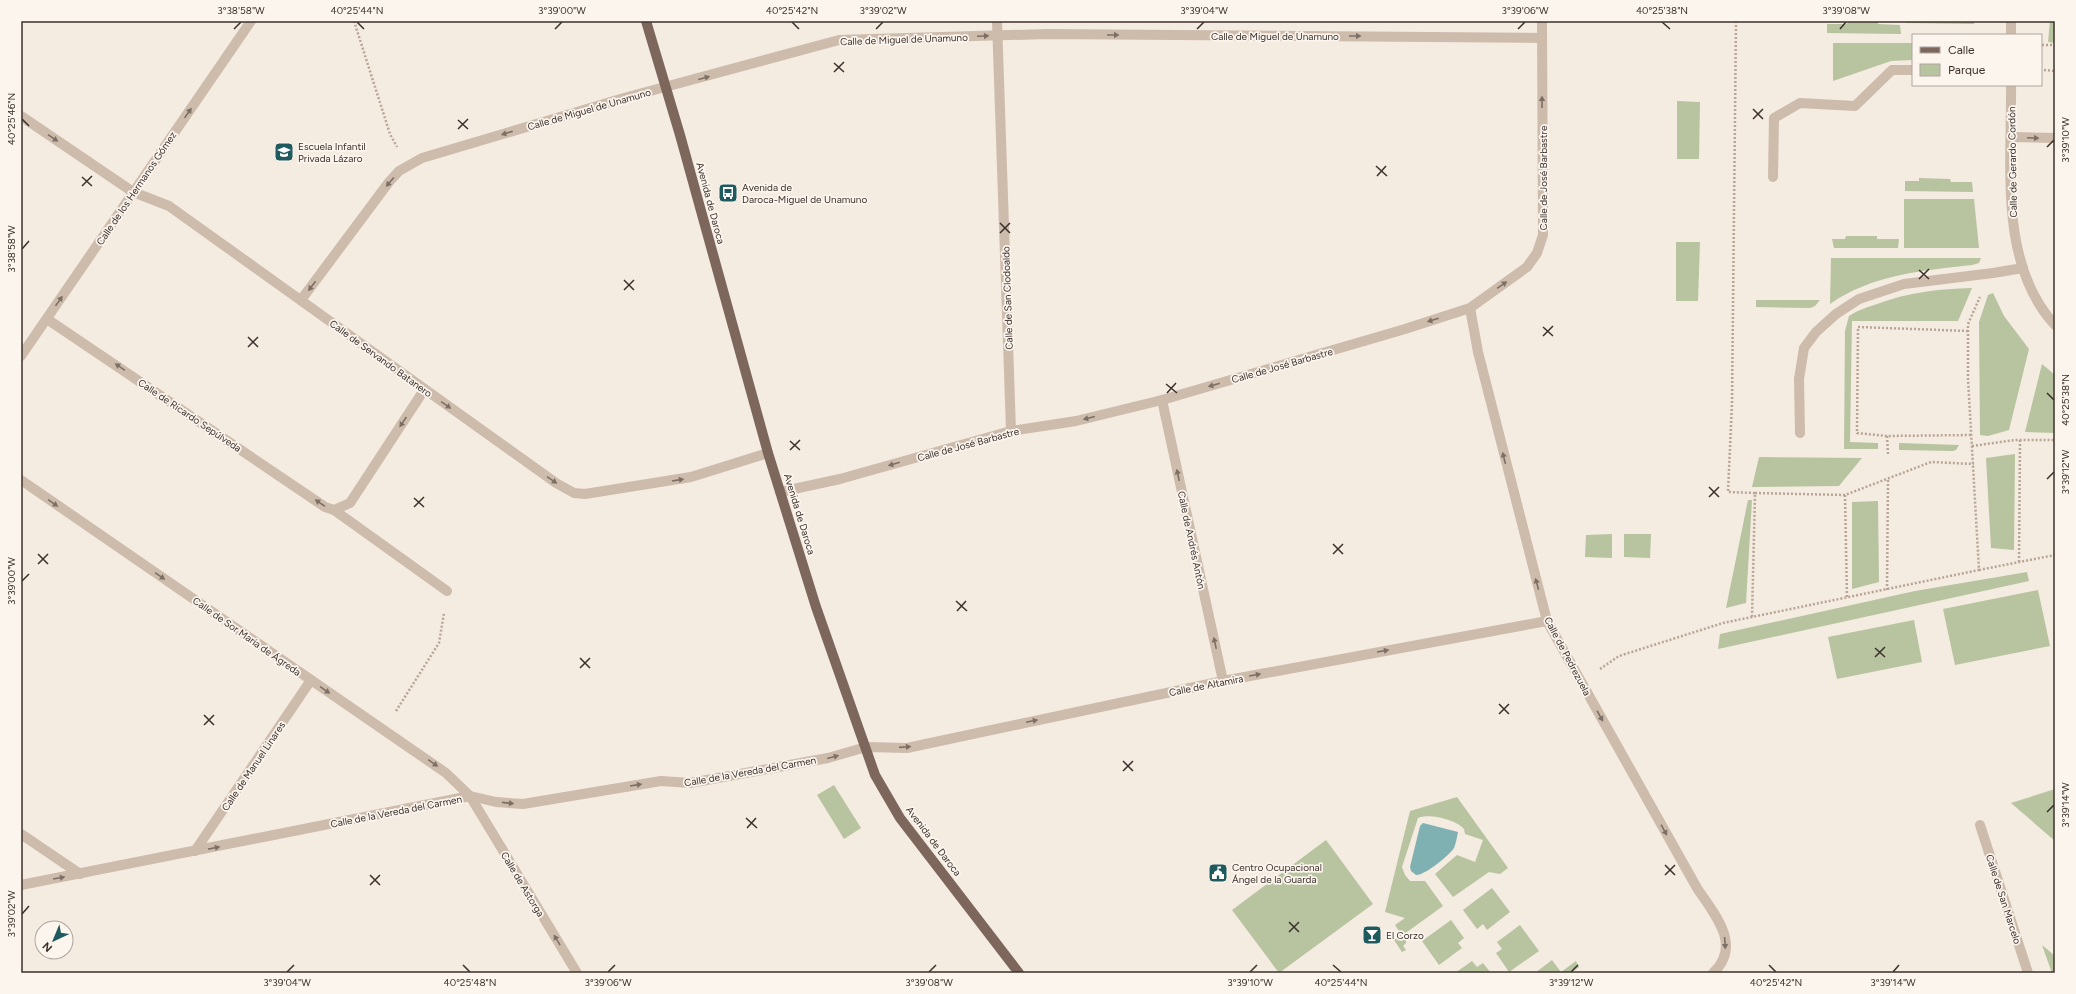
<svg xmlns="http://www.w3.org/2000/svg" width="2076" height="994" viewBox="0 0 2076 994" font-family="Figtree,sans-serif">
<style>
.green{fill:#b8c4a0}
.water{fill:#7fb0b2}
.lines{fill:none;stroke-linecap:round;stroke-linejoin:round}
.path{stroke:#b9a596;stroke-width:2.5;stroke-dasharray:2 2;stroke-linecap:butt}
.minor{stroke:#cdbbac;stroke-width:10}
.major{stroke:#7d675c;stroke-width:10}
.oneway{fill:#7d6f65}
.ticks{fill:none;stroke:#3b302b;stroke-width:1.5}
.labels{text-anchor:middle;stroke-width:3.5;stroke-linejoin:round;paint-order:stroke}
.street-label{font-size:10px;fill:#3b302b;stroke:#fbf5ee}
.poi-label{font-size:10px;fill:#3b302b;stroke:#fbf5ee;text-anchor:start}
.neatline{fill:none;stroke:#3b302b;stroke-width:1.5}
.ticks-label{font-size:10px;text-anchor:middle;fill:#3b302b}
</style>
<rect width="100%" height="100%" fill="#f4ebe1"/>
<!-- green -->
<g class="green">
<path d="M1848,21L1878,22V24L1900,25L1901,34L1827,33V24H1847Z"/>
<path d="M1906,21H1974V24L1906,23Z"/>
<path d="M2050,21H2055V43L2048,42Z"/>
<path d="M1833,43H1913V60L1891,61L1833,81Z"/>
<path d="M1677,101L1700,102L1699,159H1677Z"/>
<path d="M1919,178L1950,179L1951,182H1972L1973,192L1905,191V181H1919Z"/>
<path d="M1904,199H1974L1979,248H1904Z"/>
<path d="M1846,236H1877V239H1899L1898,248H1834L1832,239H1845Z"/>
<path d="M1676,242H1700L1698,301H1676Z"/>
<path d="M1831,258H1981L1979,263L1972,265C1924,270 1871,275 1830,304Z"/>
<path d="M1972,288L1958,321H1852L1850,442L1878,443V449H1844L1845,331L1849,316C1858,310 1868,307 1877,304C1909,292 1939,289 1972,288Z"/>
<path d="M1993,293L2004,316L2029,349L2009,430L1988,436L1980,435L1979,322L1988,295Z"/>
<path d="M1756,300H1820L1815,306L1810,308L1756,307Z"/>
<path d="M2042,364L2055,375V433L2025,432Z"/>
<path d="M1899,443L1959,445L1956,450L1953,451L1899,450Z"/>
<path d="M2015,454L2014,550L1991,548L1986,458Z"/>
<path d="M1759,457L1862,458L1839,486L1752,487Z"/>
<path d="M1748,500H1752L1746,603L1726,608Z"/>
<path d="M1878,501L1879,582L1852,589V502Z"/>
<path d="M1612,534V558L1585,557L1586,535Z"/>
<path d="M1624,534H1651L1650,558L1624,557Z"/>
<path d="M2027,572L2029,581L1718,649L1720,634L1915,591Z"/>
<path d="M2038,590L2050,646L1955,665L1943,609Z"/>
<path d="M1914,620L1922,662L1837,679L1828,637Z"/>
<path d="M834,785L861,828L844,839L817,795Z"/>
<path d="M2055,789V841L2011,803Z"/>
<path d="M1457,797L1508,868L1500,874L1489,872L1453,897L1435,874L1457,855L1475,862L1483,840L1465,834L1464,829C1457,820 1429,813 1418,818L1402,867L1405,875L1410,881H1425L1443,906L1407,932L1406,943L1403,946L1406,950L1402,952L1394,940L1401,934L1395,925L1405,918L1385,912L1410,811Z"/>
<path d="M1326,840L1373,904L1279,973L1232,910Z"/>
<path d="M1492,888L1510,912L1487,930L1483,924L1477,929L1463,910Z"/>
<path d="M1451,920L1464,938L1458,943L1462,948L1439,965L1422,941Z"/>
<path d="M1520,925L1539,951L1509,972L1496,953L1502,949L1497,942Z"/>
<path d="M2042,945L2055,956V973H2052Z"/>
<path d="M1552,960L1561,972L1576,961L1579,967L1571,973H1535Z"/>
<path d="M1472,961L1477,967L1483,963L1491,973H1455Z"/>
</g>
<!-- water -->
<path class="water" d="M1423,823L1458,832C1457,837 1456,843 1454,848C1450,855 1424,876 1416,875L1411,871L1410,867L1420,826Z"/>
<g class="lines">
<!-- path -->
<g class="path">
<path d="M354,21L390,134L397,147"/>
<path d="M1736,21L1732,403L1728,492L1755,493L1752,617"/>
<path d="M2042,45H2055"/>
<path d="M2044,70L2055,71"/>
<path d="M1968,331L1858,327L1857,433L1887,436L1972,435"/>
<path d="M1887,436L1888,454"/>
<path d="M1972,446L2015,440H2055"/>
<path d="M1755,493L1845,495L1931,462L1974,464"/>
<path d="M1845,495L1847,598"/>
<path d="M2019,562L2020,440"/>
<path d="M1979,570L2055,555"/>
<path d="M1887,590L1888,478"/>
<path d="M1600,669L1619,656L1723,623L1979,570L1968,379V324L1980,297"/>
<path d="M396,711L439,643L444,613"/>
</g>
<!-- minor -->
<g class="minor">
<path d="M997,21L1011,431"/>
<path d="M2011,21V35"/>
<path d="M2011,85C2012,162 1998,264 2055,325"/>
<path d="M21,116L133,192L169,206L556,483L574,493L585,494L691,477L768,453"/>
<path d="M2012,137L2055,138"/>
<path d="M1773,177L1774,118L1800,103L1855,106L1892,70H1913"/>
<path d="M301,300L389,182L399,171L422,158L624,98L839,40L1048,34L1542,38"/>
<path d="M1470,308L1478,352L1547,621L1697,888C1714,914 1743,945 1713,973"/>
<path d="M47,319L325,507L334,510L350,503L424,390"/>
<path d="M21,356L251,21"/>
<path d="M1162,400L1223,681"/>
<path d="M1800,433L1799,379L1804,348L1816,332L1836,314L1859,299L1904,284L1993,273L2023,268"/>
<path d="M21,480L446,773L470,796L577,973"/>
<path d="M780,492L840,479L1011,431L1076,421L1162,400L1405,329L1470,308L1527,267L1537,253L1543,235L1542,21"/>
<path d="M334,510L447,591"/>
<path d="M1980,825L2028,973"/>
<path d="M21,834L80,874"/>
<path d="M195,851L311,680"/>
<path d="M21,885L470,796L496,802L523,804L661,781L690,783L828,758L866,747L907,748L1223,681L1547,621"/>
</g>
<!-- major -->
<path class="major" d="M646,21L680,135L768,453L816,607L875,775L900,818L1019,973"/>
</g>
<!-- one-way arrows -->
<defs><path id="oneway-solid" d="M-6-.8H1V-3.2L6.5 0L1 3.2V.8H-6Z"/></defs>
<g class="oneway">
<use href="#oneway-solid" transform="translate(1113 35)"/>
<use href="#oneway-solid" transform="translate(983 36) rotate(-2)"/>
<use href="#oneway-solid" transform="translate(1355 36)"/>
<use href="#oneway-solid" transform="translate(704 78) rotate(-15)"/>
<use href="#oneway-solid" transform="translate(1542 102) rotate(-90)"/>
<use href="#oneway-solid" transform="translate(188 113) rotate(-55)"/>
<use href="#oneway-solid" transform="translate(507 133) rotate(163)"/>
<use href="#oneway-solid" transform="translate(53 138) rotate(34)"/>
<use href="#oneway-solid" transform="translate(2033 138) rotate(2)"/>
<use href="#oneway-solid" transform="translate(390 182) rotate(130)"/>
<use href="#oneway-solid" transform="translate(1502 285) rotate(-35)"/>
<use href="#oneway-solid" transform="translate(312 286) rotate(127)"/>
<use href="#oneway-solid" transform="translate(59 301) rotate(-55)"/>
<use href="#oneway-solid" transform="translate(1433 320) rotate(162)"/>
<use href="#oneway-solid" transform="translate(120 367) rotate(-146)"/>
<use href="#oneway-solid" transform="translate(1214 385) rotate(164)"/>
<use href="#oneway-solid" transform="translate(446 405) rotate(35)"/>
<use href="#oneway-solid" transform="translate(1089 418) rotate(166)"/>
<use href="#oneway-solid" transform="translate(403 422) rotate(124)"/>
<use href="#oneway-solid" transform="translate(1504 458) rotate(-104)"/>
<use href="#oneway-solid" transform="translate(894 464) rotate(164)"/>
<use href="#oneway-solid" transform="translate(1178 475) rotate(-102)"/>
<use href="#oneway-solid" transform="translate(552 480) rotate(34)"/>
<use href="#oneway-solid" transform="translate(678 480) rotate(-9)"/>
<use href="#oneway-solid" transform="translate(53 503) rotate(35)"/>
<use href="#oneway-solid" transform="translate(320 503) rotate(-146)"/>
<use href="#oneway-solid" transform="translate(160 576) rotate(35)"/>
<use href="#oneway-solid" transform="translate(1537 584) rotate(-105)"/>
<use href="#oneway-solid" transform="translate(1215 643) rotate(-102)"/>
<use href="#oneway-solid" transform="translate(1383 651) rotate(-10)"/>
<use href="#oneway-solid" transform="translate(1255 675) rotate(-10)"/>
<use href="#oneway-solid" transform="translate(325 690) rotate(34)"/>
<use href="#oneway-solid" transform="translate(1600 716) rotate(61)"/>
<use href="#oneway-solid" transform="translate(1032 721) rotate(-12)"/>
<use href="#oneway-solid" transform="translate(905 747) rotate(-4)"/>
<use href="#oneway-solid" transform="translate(833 757) rotate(-15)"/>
<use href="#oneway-solid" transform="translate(433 763) rotate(35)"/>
<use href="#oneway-solid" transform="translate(636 785) rotate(-9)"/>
<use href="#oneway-solid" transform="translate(508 803) rotate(6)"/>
<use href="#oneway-solid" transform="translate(1664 830) rotate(61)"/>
<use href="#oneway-solid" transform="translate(214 848) rotate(-11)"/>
<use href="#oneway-solid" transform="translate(59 878) rotate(-10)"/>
<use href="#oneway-solid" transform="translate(557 940) rotate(-121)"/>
<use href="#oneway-solid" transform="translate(1725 943) rotate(86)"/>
</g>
<!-- ticks -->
<path class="ticks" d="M357,22L364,29M792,22L799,29M1662,22L1670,29M234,29L241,22M555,29L562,22M876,29L883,22M1197,29L1204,22M1518,29L1525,22M1840,29L1846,22M834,63L844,72M834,72L844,62M1753,109L1763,119M22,119L29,126M1753,119L1763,109M458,120L468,129M458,129L468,119M2047,147L2054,140M1376,166L1387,176M1377,176L1386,166M82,177L92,186M82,186L92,176M1000,223L1010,233M1000,233L1010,223M22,249L29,241M1919,270L1929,279M1919,279L1929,269M624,280L634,290M624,290L634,280M1543,327L1553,336M1543,336L1553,326M248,337L258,347M248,347L258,337M1166,384L1177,393M1167,393L1176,383M2047,393L2054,400M790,441L800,450M790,450L800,440M2047,479L2054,472M1709,487L1719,497M1709,497L1719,487M414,498L424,507M414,507L424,497M1333,544L1343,554M38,554L48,564M1333,554L1343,544M38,564L48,554M22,581L29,574M956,601L967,611M957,611L966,601M1875,648L1885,657M1875,657L1885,647M580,658L590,668M580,668L590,658M1499,704L1509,714M1499,714L1509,704M204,715L214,725M204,725L214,715M1123,761L1133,771M1123,771L1133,761M2047,812L2054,805M746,818L757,828M747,828L756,818M1665,865L1675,875M370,875L380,885M1665,875L1675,865M370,885L380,875M22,914L29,906M1289,922L1299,932M1289,932L1299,922M463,965L470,972M1333,965L1341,972M1769,965L1776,972M287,972L294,965M608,972L615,965M929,972L936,965M1250,972L1257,965M1571,972L1578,965M1893,972L1899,965"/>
<!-- icons -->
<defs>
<g id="school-square" transform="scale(1)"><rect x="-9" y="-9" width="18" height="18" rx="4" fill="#1f5a5e" stroke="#fbf5ee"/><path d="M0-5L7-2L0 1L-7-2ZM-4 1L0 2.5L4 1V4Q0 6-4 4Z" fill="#fff"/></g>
<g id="bus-square" transform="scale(1)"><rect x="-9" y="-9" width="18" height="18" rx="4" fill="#1f5a5e" stroke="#fbf5ee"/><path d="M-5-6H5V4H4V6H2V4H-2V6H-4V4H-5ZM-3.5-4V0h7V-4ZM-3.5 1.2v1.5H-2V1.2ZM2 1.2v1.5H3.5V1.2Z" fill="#fff"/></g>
<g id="civic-square" transform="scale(1)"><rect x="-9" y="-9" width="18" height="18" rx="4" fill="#1f5a5e" stroke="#fbf5ee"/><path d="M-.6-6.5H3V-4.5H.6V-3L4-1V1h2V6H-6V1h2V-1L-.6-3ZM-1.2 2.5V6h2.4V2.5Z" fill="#fff"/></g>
<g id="bar-square" transform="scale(1)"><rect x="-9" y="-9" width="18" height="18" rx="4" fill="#1f5a5e" stroke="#fbf5ee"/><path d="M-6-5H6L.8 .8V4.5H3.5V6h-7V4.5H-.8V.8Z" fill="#fff"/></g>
</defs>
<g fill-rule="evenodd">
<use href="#school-square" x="284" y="152"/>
<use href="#bus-square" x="728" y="193"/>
<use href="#civic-square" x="1218" y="873"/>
<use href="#bar-square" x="1372" y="935"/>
</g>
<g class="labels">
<!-- street labels -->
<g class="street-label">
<text x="1275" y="40">Calle de Miguel de Unamuno</text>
<text transform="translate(904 39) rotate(-2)" y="4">Calle de Miguel de Unamuno</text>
<text transform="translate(589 109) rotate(-16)" y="4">Calle de Miguel de Unamuno</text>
<text transform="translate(2012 162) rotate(-91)" y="4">Calle de Gerardo Cordón</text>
<text transform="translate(1543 178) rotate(-90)" y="4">Calle de José Barbastre</text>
<text transform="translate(136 188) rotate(-56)" y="4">Calle de los Hermanos Gómez</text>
<text transform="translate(711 203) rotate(75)" y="4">Avenida de Daroca</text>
<text transform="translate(1007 298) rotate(-92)" y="4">Calle de San Clodoaldo</text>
<text transform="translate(381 358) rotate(36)" y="4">Calle de Servando Batanero</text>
<text transform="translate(1282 365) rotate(-16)" y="4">Calle de José Barbastre</text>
<text transform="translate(190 415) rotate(34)" y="4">Calle de Ricardo Sepúlveda</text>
<text transform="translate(968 444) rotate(-15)" y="4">Calle de José Barbastre</text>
<text transform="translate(800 514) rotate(73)" y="4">Avenida de Daroca</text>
<text transform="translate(1192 540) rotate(78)" y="4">Calle de Andrés Antón</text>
<text transform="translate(247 636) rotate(35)" y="4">Calle de Sor María de Ágreda</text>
<text transform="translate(1568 656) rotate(62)" y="4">Calle de Pedrezuela</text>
<text transform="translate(1206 685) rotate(-11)" y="4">Calle de Altamira</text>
<text transform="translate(253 766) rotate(-56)" y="4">Calle de Manuel Linares</text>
<text transform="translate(750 771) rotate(-10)" y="4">Calle de la Vereda del Carmen</text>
<text transform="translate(396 811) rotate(-11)" y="4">Calle de la Vereda del Carmen</text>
<text transform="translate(934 841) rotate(53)" y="4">Avenida de Daroca</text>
<text transform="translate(523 884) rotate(59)" y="4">Calle de Astorga</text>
<text transform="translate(2004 899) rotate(72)" y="4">Calle de San Marcelo</text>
</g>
<!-- poi labels -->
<g class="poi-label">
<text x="298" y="150">Escuela Infantil<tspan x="298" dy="12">Privada Lázaro</tspan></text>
<text x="742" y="191">Avenida de<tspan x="742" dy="12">Daroca-Miguel de Unamuno</tspan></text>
<text x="1232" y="871">Centro Ocupacional<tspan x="1232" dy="12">Ángel de la Guarda</tspan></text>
<text x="1386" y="939">El Corzo</text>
</g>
</g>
<!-- border -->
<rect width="2076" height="994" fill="none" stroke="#fbf5ee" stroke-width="44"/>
<!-- legend -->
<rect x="1912" y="34" width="130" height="52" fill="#fbf5ee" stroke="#aea6a0"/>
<rect x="1920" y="47" width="20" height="6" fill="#7d675c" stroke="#aea6a0"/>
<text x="1948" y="54" font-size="12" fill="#3b302b">Calle</text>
<rect x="1920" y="64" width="20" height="12" fill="#b8c4a0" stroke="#aea6a0"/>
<text x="1948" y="74" font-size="12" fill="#3b302b">Parque</text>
<!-- north arrow -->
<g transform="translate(54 940) rotate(224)"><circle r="19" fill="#fbf5ee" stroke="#aea6a0"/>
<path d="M0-3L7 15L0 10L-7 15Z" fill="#1f5a5e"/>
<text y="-6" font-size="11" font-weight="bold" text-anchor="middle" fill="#3b302b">N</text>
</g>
<rect x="22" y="22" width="2032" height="950" class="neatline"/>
<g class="ticks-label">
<text x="241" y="14">3°38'58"W</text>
<text x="357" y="14">40°25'44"N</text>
<text x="562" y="14">3°39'00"W</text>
<text x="792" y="14">40°25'42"N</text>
<text x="883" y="14">3°39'02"W</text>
<text x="1204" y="14">3°39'04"W</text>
<text x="1525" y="14">3°39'06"W</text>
<text x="1662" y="14">40°25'38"N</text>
<text x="1846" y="14">3°39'08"W</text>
<text transform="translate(11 119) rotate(-90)" y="4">40°25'46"N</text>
<text transform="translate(2065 140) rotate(-90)" y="4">3°39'10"W</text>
<text transform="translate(11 249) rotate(-90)" y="4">3°38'58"W</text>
<text transform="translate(2065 400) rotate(-90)" y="4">40°25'38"N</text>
<text transform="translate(2065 472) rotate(-90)" y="4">3°39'12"W</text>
<text transform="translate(11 581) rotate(-90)" y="4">3°39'00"W</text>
<text transform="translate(2065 805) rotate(-90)" y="4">3°39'14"W</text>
<text transform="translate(11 914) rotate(-90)" y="4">3°39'02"W</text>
<text x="287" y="986">3°39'04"W</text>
<text x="470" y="986">40°25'48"N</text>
<text x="608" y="986">3°39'06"W</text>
<text x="929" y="986">3°39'08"W</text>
<text x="1250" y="986">3°39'10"W</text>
<text x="1341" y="986">40°25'44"N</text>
<text x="1571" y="986">3°39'12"W</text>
<text x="1776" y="986">40°25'42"N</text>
<text x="1893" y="986">3°39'14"W</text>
</g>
</svg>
